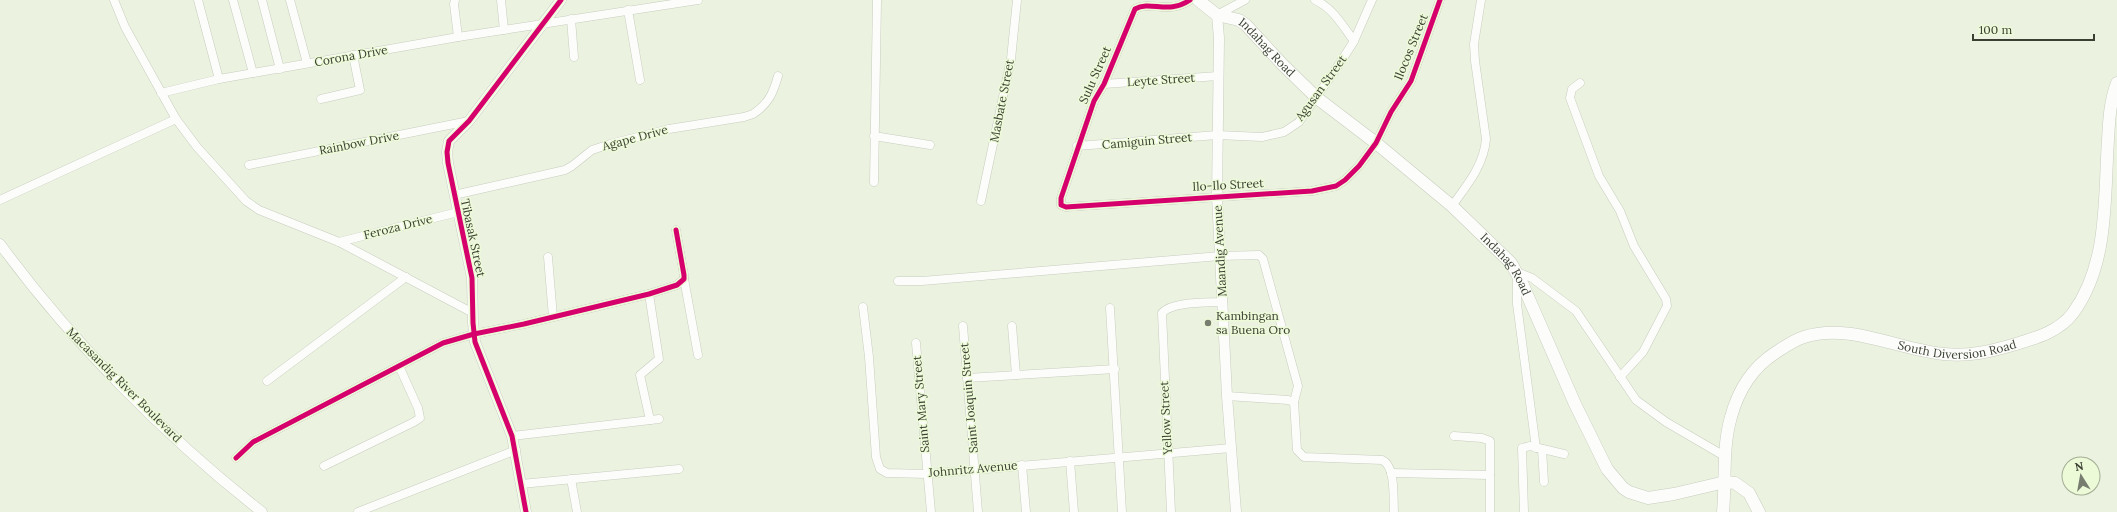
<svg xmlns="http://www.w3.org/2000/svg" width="2117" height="512" viewBox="0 0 2117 512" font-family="Lora,serif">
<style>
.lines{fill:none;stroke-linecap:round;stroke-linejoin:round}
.minor-casing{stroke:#c8cdbf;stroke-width:9}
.tertiary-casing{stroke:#c8cdbf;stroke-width:11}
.secondary-casing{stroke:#c8cdbf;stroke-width:13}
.minor{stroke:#fcfdfa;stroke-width:8}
.tertiary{stroke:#fcfdfa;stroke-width:10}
.secondary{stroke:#fcfdfa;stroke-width:12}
.cycleway-casing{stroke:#edfad8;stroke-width:8}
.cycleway{stroke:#d6006c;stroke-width:5}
.poi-dot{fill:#787e6f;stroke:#edfad8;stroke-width:1.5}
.labels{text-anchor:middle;stroke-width:3;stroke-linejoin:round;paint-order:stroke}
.street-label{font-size:12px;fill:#3a3f32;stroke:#edfad8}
.poi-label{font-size:12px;fill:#3a3f32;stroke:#edfad8;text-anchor:start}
</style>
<rect width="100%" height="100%" fill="#ebf2e0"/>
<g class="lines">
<!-- minor casing -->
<g class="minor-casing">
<g id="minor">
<path d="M114,0L125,27L176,119L197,147L246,201L259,210L339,242L473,313"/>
<path d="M198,0L219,79"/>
<path d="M233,0L253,73"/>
<path d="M262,0L280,69"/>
<path d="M290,0L307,63"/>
<path d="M455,0L454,4L458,37"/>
<path d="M501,0L504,30"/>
<path d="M1190,0C1168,15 1151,0 1135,9L1104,84L1094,101L1061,198V205L1066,207L1312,191L1336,186L1345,180L1359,166L1376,143L1391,112L1411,81L1440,0"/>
<path d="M1315,0C1333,8 1343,26 1354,41"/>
<path d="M628,10L640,80"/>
<path d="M1217,15L1245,0"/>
<path d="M571,19L574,57"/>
<path d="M1580,83L1572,89L1570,98L1599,176L1620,211L1634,246L1666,299L1667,306L1643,352L1620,377"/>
<path d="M1104,84L1218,76"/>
<path d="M161,93L219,79L458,37L698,0"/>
<path d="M321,99L360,90L353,55"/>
<path d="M874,136L930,145"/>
<path d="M1077,146L1217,135L1262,137L1284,132L1299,122L1342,60L1354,41L1372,0"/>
<path d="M249,165L469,121"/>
<path d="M874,182L877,0"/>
<path d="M454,195L565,170L572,166L592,150L610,144L669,129L744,117L753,114C768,104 773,94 778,76"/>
<path d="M0,200L176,119"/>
<path d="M981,201L1011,59L1017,0"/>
<path d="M1452,206C1467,185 1484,165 1486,139L1475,61L1474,44L1481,0"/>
<path d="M339,242L458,212"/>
<path d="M548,257L553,317"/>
<path d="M684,279L698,355"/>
<path d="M898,281H922L1220,256L1259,255L1263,259L1298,386L1294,402"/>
<path d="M649,294L659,359L640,375L650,420"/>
<path d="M863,307L869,357L876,457L880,469L887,473L927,474L1231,448"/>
<path d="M1110,308L1122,512"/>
<path d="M963,326L978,512"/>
<path d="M1012,326L1016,375"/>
<path d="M916,343L931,512"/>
<path d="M967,378L1115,369"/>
<path d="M267,381L406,277"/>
<path d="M1227,396L1288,400L1294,402L1297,450L1304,457L1382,460C1396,466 1393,498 1394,512"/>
<path d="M512,436L659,419"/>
<path d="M1454,436L1482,438L1490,441V512"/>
<path d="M1536,448L1517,304V272L1532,278L1576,311L1636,400L1666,422L1726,457"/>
<path d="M1542,449L1544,482"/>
<path d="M236,458L253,442L443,343L474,334L524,324L649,294L677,285L684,279V275L676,230"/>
<path d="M1070,461L1074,512"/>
<path d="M1022,465L1026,512"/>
<path d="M324,466L414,422L420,418L418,408L399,366"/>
<path d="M1391,473L1490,475"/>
<path d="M571,479L577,512"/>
<path d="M521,484L679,469"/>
<path d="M358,512L516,450"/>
<path d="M1171,512L1162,313C1172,301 1208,303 1223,302"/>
<path d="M1524,512L1522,448L1530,446L1564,454"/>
</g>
</g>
<!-- tertiary casing -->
<g class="tertiary-casing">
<g id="tertiary">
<path d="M1217,15L1219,38L1217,196L1227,396L1236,512"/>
<path d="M0,244C71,341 167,438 262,512"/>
<path d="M526,512L512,436L475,342L473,323L472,278L448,163L447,152L449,141L469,121L561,0"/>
</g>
</g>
<!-- secondary casing -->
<g class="secondary-casing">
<g id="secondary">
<path id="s1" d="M1198,0L1217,15L1239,20L1246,25L1282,64L1317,98L1376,143L1452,206L1511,263L1522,283L1575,404L1607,469L1623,488L1629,492L1648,498L1674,494L1725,482L1735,483L1749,493L1759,512"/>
<path id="s2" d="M1723,512C1726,481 1722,447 1731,417C1738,391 1752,368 1775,353C1784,347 1794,340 1804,337C1849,322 1899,350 1944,354C1969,357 1992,351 2016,344C2036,338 2060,331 2073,313C2109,264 2104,198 2108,140C2109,121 2110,101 2117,83"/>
</g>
</g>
<!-- minor -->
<use href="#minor" class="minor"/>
<!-- tertiary -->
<use href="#tertiary" class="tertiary"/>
<!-- secondary -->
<use href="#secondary" class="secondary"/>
<!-- cycleway casing -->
<g class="cycleway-casing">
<g id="cycleway">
<path d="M1190,0C1168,15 1151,0 1135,9L1104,84L1094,101L1061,198V205L1066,207L1312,191L1336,186L1345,180L1359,166L1376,143L1391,112L1411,81L1440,0"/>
<path d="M236,458L253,442L443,343L474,334L524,324L649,294L677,285L684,279V275L676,230"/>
<path d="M526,512L512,436L475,342L473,323L472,278L448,163L447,152L449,141L469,121L561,0"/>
</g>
</g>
<!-- cycleway -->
<use href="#cycleway" class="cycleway"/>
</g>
<!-- markers -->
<circle class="poi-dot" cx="1208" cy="323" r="4"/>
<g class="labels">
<!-- street labels -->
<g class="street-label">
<text transform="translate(1411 47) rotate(-68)" y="4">Ilocos Street</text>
<text dy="4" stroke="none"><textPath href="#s1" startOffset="86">Indahag Road</textPath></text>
<text transform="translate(351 56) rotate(-10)" y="4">Corona Drive</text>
<text transform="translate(1095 75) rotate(-66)" y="4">Sulu Street</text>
<text transform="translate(1161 80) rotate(-4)" y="4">Leyte Street</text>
<text transform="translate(1321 88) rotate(-54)" y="4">Agusan Street</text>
<text transform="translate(1002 101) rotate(-79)" y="4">Masbate Street</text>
<text transform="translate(635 138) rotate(-15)" y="4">Agape Drive</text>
<text transform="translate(1147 141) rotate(-5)" y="4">Camiguin Street</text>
<text transform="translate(359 143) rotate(-11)" y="4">Rainbow Drive</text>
<text transform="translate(1228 185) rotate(-3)" y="4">Ilo-Ilo Street</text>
<text transform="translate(398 227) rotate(-14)" y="4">Feroza Drive</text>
<text transform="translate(473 238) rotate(78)" y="4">Tibasak Street</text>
<text transform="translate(1220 251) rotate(-93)" y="4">Maandig Avenue</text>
<text dy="4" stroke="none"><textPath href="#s1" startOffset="410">Indahag Road</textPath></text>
<text dy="4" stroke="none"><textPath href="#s2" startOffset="364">South Diversion Road</textPath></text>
<text transform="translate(124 385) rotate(45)" y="4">Macasandig River Boulevard</text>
<text transform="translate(969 398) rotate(-95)" y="4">Saint Joaquin Street</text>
<text transform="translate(921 404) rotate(-95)" y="4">Saint Mary Street</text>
<text transform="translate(1166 418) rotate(-93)" y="4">Yellow Street</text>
<text transform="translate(973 469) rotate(-5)" y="4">Johnritz Avenue</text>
</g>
<!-- poi labels -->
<g class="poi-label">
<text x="1216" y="320">Kambingan<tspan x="1216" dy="14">sa Buena Oro</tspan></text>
</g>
</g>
<!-- north arrow -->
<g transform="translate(2081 476) rotate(349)"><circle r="19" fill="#edfad8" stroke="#a5af96"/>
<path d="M0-3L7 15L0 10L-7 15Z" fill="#787e6f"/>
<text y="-6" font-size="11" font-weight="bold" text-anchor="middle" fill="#3a3f32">N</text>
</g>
<!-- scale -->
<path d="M1973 34v6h121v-6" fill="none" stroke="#3a3f32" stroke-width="2"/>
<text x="1979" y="34" font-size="12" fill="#3a3f32" stroke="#edfad8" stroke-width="3" paint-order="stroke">100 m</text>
</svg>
